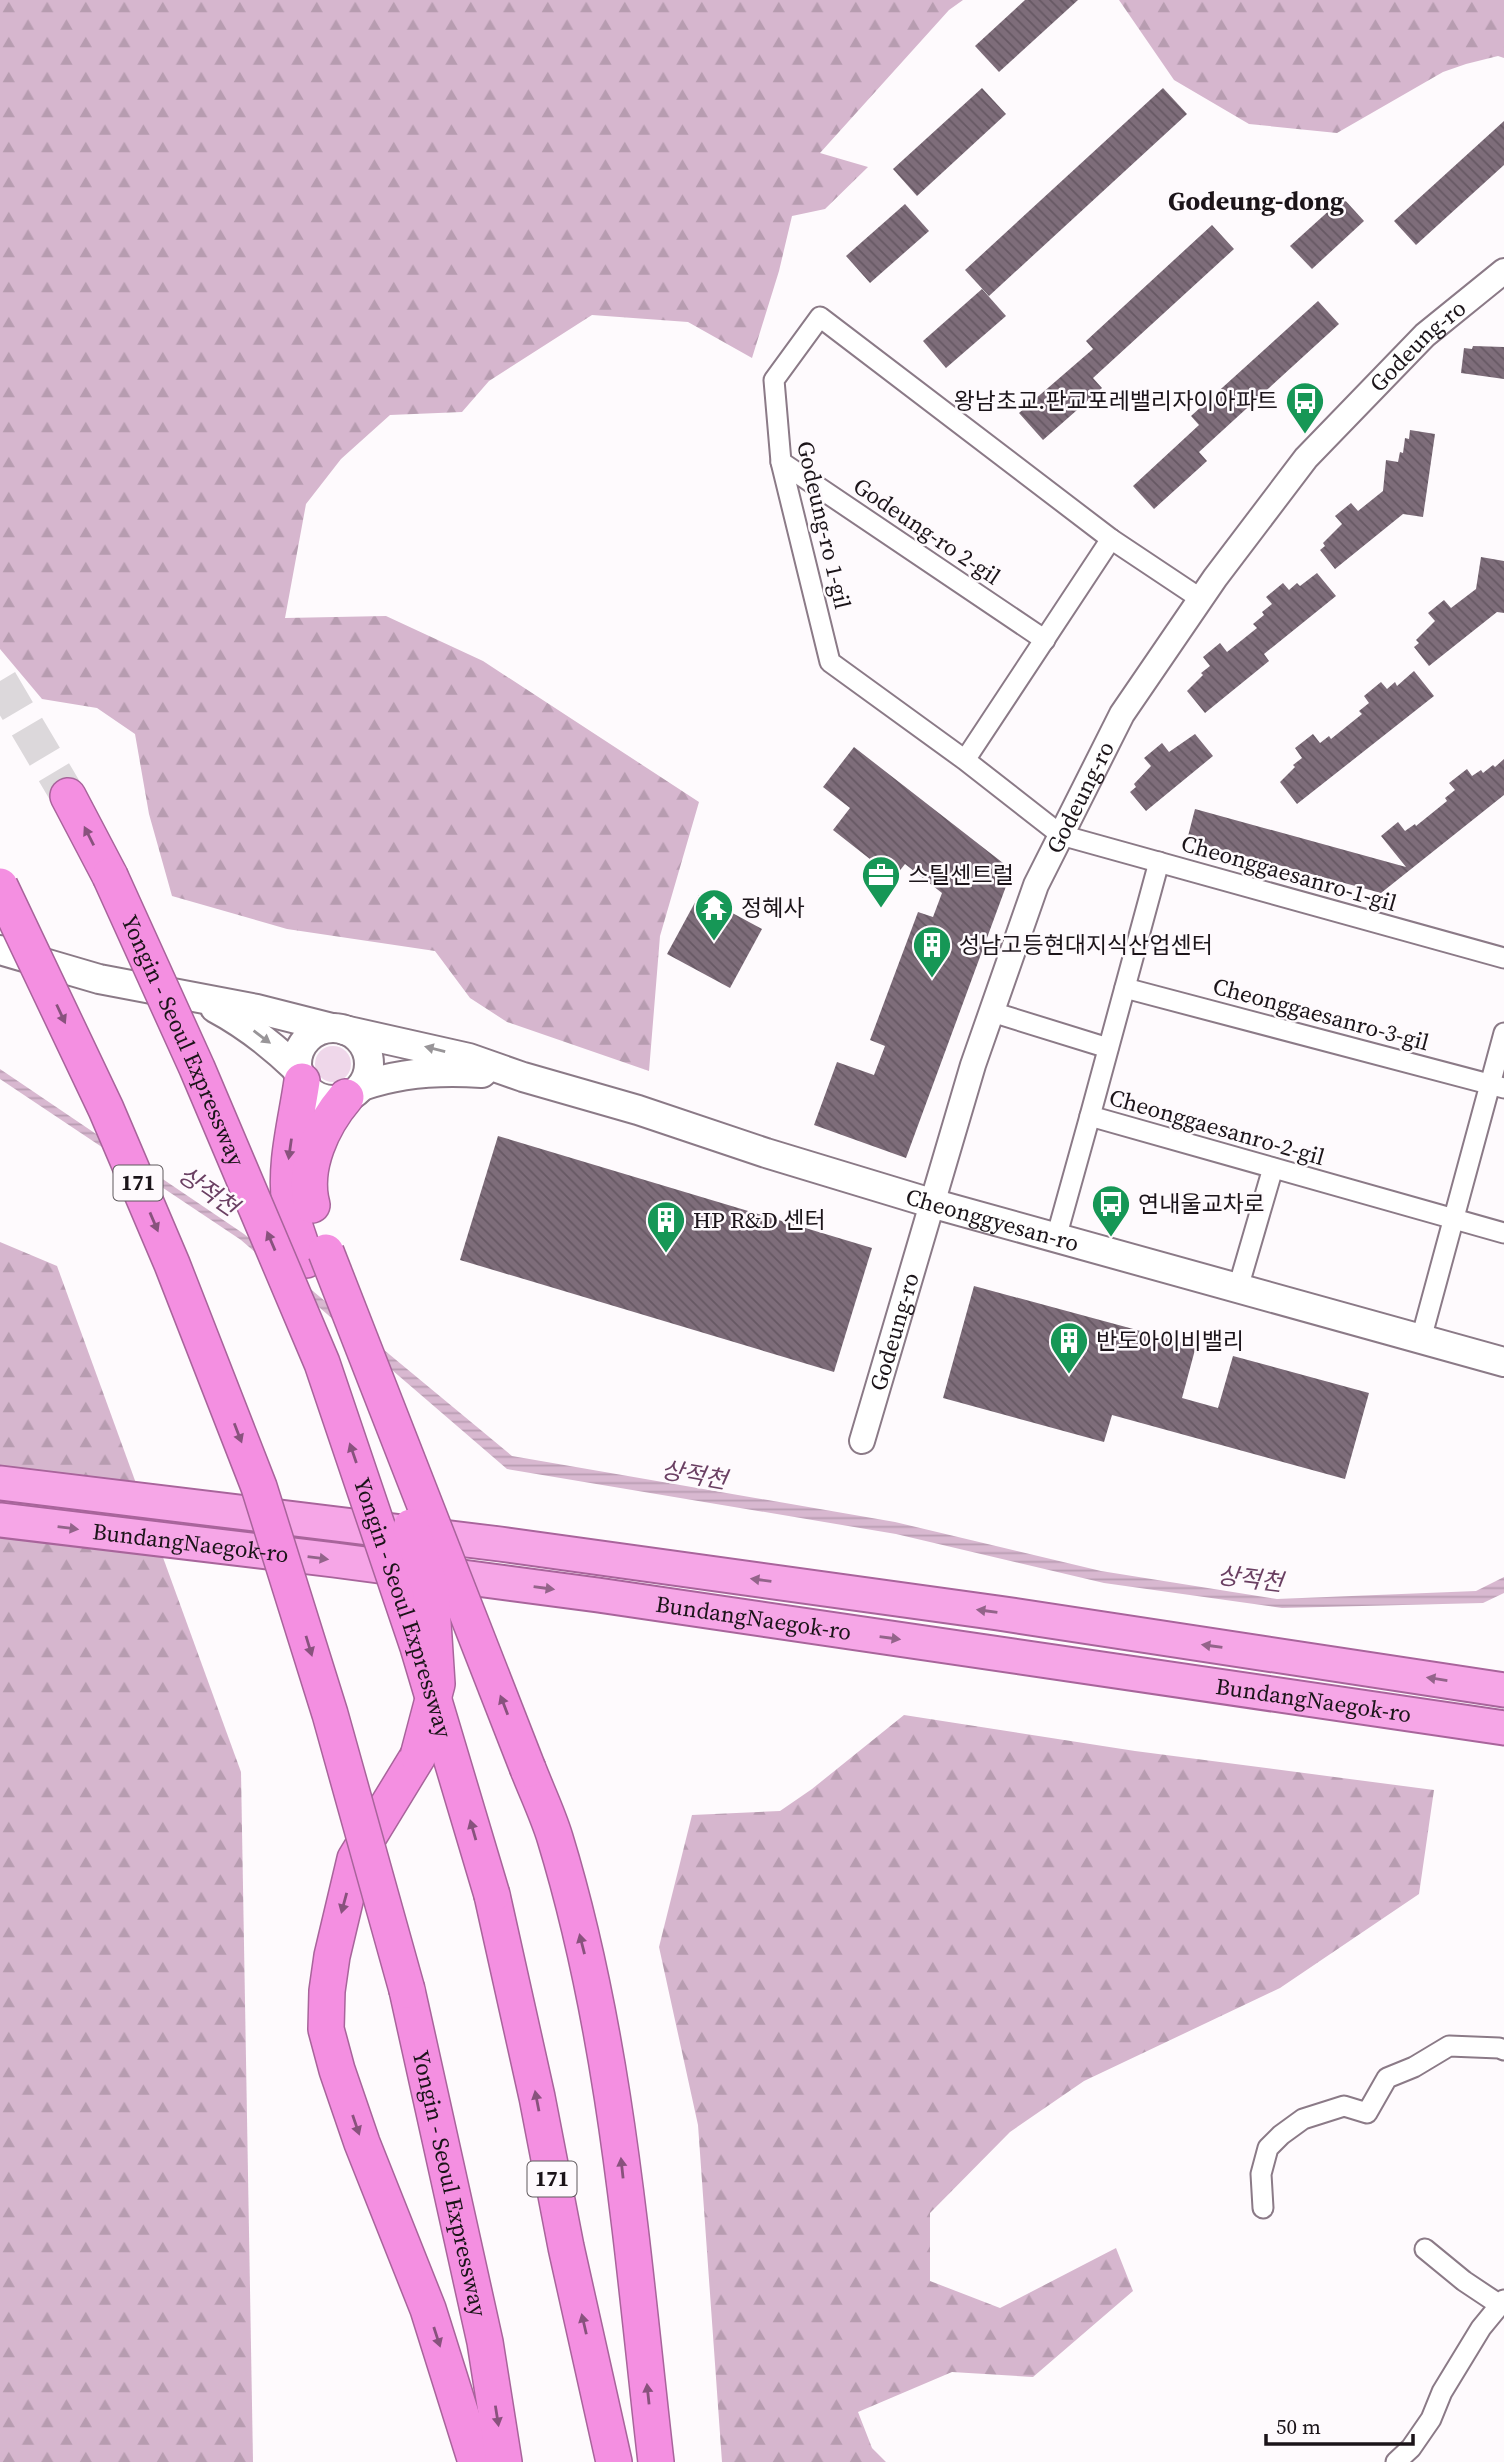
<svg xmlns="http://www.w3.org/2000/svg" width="1504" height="2462" viewBox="0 0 1504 2462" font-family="'Source Serif 4','Noto Sans KR',serif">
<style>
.green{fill:#efd7ea}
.forest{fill:url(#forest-firs)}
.water{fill:url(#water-rules)}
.building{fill:url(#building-back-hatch)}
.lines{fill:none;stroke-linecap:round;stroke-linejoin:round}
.motorway-tunnel{stroke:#dcd8db;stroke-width:35;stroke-dasharray:35 18;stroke-linecap:butt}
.minor-casing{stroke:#8b7a87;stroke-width:23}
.tertiary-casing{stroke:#8b7a87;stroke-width:28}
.secondary-casing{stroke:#8b7a87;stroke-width:32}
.trunk-casing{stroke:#a8649b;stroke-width:37}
.motorway-casing{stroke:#a8649b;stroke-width:38}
.minor{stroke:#fff;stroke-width:19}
.tertiary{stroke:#fff;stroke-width:24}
.secondary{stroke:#fff;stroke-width:28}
.trunk{stroke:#f6a6e7;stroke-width:33}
.motorway{stroke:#f48fe1;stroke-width:35}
.motorway-bridge-casing{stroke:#a8649b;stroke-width:38;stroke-linecap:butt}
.motorway-bridge{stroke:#f48fe1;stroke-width:35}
.oneway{fill:#88527d}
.oneway2{fill:#989598}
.oneway3{fill:#93648a}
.labels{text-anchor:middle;stroke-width:5;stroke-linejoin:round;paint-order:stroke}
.shield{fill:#fefafd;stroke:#5f595d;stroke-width:2}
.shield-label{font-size:21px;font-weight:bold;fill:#1b1419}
.street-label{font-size:23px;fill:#1b1419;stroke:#fefafd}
.poi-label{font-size:23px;fill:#1b1419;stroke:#fefafd;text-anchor:start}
.water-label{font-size:24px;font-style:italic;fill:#6a3f62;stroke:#fefafd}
.quarter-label{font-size:26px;font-weight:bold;fill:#1b1419;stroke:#fefafd}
</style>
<defs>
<pattern id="forest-firs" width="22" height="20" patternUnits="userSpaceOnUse" patternTransform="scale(1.75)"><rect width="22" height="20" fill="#d6b6ce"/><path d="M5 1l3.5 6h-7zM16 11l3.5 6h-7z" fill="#b79cb0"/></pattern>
<pattern id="water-rules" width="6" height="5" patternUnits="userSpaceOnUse" patternTransform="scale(1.75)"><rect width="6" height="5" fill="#d8b8d0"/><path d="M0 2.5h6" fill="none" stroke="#b99db2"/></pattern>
<pattern id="building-back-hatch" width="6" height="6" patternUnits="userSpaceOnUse" patternTransform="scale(1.75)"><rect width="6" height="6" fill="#7e6d7a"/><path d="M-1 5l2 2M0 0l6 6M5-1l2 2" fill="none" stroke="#665863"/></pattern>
</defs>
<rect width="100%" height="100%" fill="#fefafd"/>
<!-- green -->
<circle class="green" cx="333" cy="1064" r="18"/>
<!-- forest -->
<g class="forest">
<path d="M0,0H963L949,10L820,153L868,167L825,209L792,216L779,271L752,358L688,322L592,315L489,381L462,412L390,415L341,459L306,504L285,618L386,616L483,661L699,802L660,936L649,1071L507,1022L470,998L435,951L287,929L172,896L149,814L135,734L97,708L42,699L0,649Z"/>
<path d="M1119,0H1504V58L1498,56L1466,64L1443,72L1337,133L1249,124L1174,80Z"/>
<path d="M0,1242L57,1266L241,1772L253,2462H0Z"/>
<path d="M904,1715L1135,1751L1434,1790L1419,1894L1280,1988L1084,2081L1010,2132L930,2213V2281L1000,2308L1116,2248L1133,2291L1033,2377L952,2372L858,2412L872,2448L886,2462H722L698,2125L659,1947L692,1815L780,1811L812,1789Z"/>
</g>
<!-- water -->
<path class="water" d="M0,1069L244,1234L512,1456L895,1522L1101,1571L1277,1599L1476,1591L1504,1577V1593L1483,1603L1282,1608L1104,1583L896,1534L507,1469L241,1240L0,1079Z"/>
<!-- building -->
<g class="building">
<path d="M1025,0H1078L999,72L975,46Z"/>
<path d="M982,88L1006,114L917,196L893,169Z"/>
<path d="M1163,88L1187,114L989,296L965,270Z"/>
<path d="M1504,121V165L1416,245L1394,221Z"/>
<path d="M1343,198L1364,221L1312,269L1290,246Z"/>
<path d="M905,204L929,231L870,283L846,256Z"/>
<path d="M1212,225L1234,249L1093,378L1102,388L1043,440L1019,413L1093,349L1086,341Z"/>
<path d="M982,289L1006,316L946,368L923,341Z"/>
<path d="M1318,301L1339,324L1199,452L1207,461L1154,509L1133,486L1199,425L1191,416Z"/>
<path d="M1473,346L1504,347V379L1461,373L1464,348L1472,349Z"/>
<path d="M1410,430L1435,434L1423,517L1403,514L1335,569L1320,550L1325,546L1323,543L1342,524L1335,516L1351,503L1358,511L1383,491L1386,460L1398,462L1400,452L1403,453L1405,438L1409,439Z"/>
<path d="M1481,557L1504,561V613L1497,612L1429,666L1414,647L1419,643L1416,640L1435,621L1428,613L1444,600L1451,608L1476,589Z"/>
<path d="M1317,573L1336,596L1264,654L1269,661L1205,713L1187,691L1203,675L1201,673L1210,666L1203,657L1220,643L1227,652L1257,628L1253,624L1264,615L1262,612L1272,604L1266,597L1283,583L1289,590L1297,583L1300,586Z"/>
<path d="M1414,671L1434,696L1297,804L1280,782L1295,767L1293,765L1302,758L1295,748L1313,734L1320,743L1329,736L1331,739L1362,714L1359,711L1369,703L1364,696L1381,682L1387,689L1395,682L1397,686Z"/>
<path d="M1195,734L1213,756L1146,811L1130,792L1136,787L1134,784L1151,766L1144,758L1162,743L1169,752Z"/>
<path d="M854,747L1012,870L906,1158L814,1125L837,1062L874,1075L885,1046L870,1040L918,912L933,917L942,893L905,864L894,878L833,830L850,808L823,787Z"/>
<path d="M1504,759V795L1381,893L1187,840L1195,809L1406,867L1381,836L1398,822L1405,831L1415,824L1416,826L1447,801L1445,798L1455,790L1449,783L1467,769L1472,776L1481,770L1483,773L1493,765L1495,767Z"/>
<path d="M699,895L762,929L730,988L667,954Z"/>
<path d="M498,1136L872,1248L834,1372L460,1260Z"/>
<path d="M974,1286L1196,1346L1182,1398L1218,1408L1233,1356L1369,1393L1345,1479L1112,1415L1104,1442L943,1398Z"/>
</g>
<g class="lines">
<!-- motorway-tunnel -->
<path class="motorway-tunnel" d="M0,681L68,796"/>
<!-- minor casing -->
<g class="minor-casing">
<g id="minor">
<path d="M781,462L1045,640"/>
<path d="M1111,539L1201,599"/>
<path d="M965,760L830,662L781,462L774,380L820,317L1111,539L965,760L1061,835L1504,958"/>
<path d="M1159,862L1090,1116L1504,1233"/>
<path d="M1125,988L1504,1088"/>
<path d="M992,1012L1108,1048"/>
<path d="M1056,1238L1090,1116"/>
<path d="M1238,1288L1273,1168"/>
<path d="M1421,1339L1504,1033"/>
<path d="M1263,2208L1261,2174L1268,2148L1281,2135L1303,2119L1344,2106L1367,2113L1387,2078L1414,2067L1449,2046L1499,2048L1504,2050"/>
<path d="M1425,2249L1464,2281L1500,2305"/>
<path d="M1396,2462L1411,2448L1431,2419L1442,2392L1481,2328L1504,2300"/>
</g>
</g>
<!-- tertiary casing -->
<g class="tertiary-casing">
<g id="tertiary">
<path id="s1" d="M862,1441L973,1065L1036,885L1122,714L1215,578L1306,458L1425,335L1504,271"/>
</g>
</g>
<!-- secondary casing -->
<g class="secondary-casing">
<g id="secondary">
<path d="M0,950L99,979L257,1009L332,1028"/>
<path d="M215,1008C247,1025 272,1045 298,1070"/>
<circle cx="333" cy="1064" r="36"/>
<path id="s2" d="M344,1030L469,1058L523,1077L638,1110L766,1153L931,1203L1504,1362"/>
<path d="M362,1086C401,1072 441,1070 482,1073"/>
</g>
</g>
<!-- trunk casing -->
<g class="trunk-casing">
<g id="trunk">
<path d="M0,1483L500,1544L998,1613L1504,1690"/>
<path id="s3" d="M0,1520L334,1560L598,1595L1504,1728"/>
</g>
</g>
<!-- motorway casing -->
<g class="motorway-casing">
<g id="motorway">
<path d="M68,796L110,876"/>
<path d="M302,1081C296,1123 284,1164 290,1207C293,1225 301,1243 306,1260"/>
<path d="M312,1205C302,1168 322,1125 346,1097"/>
<path d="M418,1756L355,1859L332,1956L327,1991L326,2029L337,2070L362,2143L428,2309L476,2462"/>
<path d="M528,1769C537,1792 548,1815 555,1838C617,2041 632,2253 656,2462"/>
<path d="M492,1895L537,2097L566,2247L614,2462"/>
<path id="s4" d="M407,1990L485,2342L504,2462"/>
</g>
</g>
<!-- minor -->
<use href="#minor" class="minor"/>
<!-- tertiary -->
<use href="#tertiary" class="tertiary"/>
<!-- secondary -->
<use href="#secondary" class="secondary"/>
<!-- trunk -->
<use href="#trunk" class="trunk"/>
<!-- motorway -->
<use href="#motorway" class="motorway"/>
<!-- motorway-bridge casing -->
<g class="motorway-bridge-casing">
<g id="motorway-bridge">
<path id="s5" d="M110,876L197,1068L322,1363L418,1647L492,1895"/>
<path d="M0,886L106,1109L172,1264L259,1487L330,1714L407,1990"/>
<path d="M326,1252L528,1769"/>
<path d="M411,1527L431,1591L437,1684L418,1756"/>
</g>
</g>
<!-- motorway-bridge -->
<use href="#motorway-bridge" class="motorway-bridge"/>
</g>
<!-- one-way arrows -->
<defs><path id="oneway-solid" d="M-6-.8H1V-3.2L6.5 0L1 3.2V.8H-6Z" transform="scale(1.75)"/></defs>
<g class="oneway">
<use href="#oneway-solid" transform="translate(89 836) rotate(-117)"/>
<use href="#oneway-solid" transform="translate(61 1014) rotate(65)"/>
<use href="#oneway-solid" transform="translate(290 1149) rotate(98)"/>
<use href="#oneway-solid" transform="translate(154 1222) rotate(67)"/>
<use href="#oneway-solid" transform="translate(271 1241) rotate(-113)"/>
<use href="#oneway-solid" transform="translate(238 1433) rotate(69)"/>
<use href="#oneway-solid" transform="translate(353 1453) rotate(-109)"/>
<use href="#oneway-solid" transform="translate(309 1646) rotate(73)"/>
<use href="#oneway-solid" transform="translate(504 1705) rotate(-111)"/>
<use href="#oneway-solid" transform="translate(473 1830) rotate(-106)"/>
<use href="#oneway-solid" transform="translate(344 1903) rotate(105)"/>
<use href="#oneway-solid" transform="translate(582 1944) rotate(-104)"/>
<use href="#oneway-solid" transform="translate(537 2101) rotate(-101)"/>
<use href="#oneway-solid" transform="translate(356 2125) rotate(71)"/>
<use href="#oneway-solid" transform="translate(622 2168) rotate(-96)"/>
<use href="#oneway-solid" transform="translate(584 2324) rotate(-103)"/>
<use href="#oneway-solid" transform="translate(437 2337) rotate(72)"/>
<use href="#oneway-solid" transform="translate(648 2394) rotate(-96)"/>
<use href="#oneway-solid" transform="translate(497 2416) rotate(81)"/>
</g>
<g class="oneway2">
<use href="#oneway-solid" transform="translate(262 1037) rotate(37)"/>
<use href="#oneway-solid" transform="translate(435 1049) rotate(-166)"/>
</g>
<g class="oneway3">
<use href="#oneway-solid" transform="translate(68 1528) rotate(7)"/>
<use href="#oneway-solid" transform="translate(318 1558) rotate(7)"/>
<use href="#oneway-solid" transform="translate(761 1580) rotate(-172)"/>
<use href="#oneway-solid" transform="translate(544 1588) rotate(8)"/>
<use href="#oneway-solid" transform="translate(987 1611) rotate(-172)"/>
<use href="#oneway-solid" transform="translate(890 1638) rotate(8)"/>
<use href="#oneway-solid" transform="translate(1212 1646) rotate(-172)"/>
<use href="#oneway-solid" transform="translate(1437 1679) rotate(-171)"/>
</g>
<!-- icons -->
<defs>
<g id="bus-pin" transform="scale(2.0125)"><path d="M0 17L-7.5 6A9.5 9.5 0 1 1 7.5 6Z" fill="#169756" stroke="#fefafd"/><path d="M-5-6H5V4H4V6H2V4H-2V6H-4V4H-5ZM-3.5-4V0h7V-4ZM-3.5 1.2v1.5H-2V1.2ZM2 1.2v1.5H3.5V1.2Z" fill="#fff"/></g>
<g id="office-pin" transform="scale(2.0125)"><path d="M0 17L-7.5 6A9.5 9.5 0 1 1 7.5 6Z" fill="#169756" stroke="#fefafd"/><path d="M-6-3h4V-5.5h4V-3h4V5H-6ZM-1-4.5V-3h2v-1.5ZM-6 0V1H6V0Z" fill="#fff"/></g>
<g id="temple-pin" transform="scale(2.0125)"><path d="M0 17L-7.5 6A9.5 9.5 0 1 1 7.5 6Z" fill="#169756" stroke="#fefafd"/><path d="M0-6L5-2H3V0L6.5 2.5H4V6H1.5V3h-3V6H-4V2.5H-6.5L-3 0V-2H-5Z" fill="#fff"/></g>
<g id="building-pin" transform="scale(2.0125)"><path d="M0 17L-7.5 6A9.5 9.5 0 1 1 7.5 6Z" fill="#169756" stroke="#fefafd"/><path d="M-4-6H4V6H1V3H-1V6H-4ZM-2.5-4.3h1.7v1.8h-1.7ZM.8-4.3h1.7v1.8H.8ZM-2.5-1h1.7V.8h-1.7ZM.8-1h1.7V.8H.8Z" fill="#fff"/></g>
</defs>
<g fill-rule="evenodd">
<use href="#bus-pin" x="1305" y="401"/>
<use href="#office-pin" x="881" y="875"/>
<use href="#temple-pin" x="714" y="908"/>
<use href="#building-pin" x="932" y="945"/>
<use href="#bus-pin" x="1111" y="1204"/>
<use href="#building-pin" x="666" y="1220"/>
<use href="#building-pin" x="1069" y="1341"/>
</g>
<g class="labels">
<!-- shield labels -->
<g class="shield">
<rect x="113.5" y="1165.5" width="49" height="35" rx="5"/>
<rect x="527.5" y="2161.5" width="49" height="35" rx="5"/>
</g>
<g class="shield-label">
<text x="138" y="1190">171</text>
<text x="552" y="2186">171</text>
</g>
<!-- street labels -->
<g class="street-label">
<text dy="8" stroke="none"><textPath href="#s1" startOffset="1248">Godeung-ro</textPath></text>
<text transform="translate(824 525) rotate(77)" y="8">Godeung-ro 1-gil</text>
<text transform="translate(927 531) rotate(34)" y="8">Godeung-ro 2-gil</text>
<text dy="8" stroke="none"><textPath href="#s1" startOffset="681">Godeung-ro</textPath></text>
<text transform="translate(1289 873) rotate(16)" y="8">Cheonggaesanro-1-gil</text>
<text transform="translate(1321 1014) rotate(15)" y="8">Cheonggaesanro-3-gil</text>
<text dy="8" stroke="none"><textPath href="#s5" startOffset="180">Yongin - Seoul Expressway</textPath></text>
<text transform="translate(1217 1127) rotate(16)" y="8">Cheonggaesanro-2-gil</text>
<text dy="8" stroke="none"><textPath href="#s2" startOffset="676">Cheonggyesan-ro</textPath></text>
<text dy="8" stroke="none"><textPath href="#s1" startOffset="114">Godeung-ro</textPath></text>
<text dy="8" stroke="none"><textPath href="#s3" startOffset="192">BundangNaegok-ro</textPath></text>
<text dy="8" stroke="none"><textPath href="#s5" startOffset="789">Yongin - Seoul Expressway</textPath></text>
<text dy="8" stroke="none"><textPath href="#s3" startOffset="760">BundangNaegok-ro</textPath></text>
<text dy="8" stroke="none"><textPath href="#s3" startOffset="1326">BundangNaegok-ro</textPath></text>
<text dy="8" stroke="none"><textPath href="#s4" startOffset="198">Yongin - Seoul Expressway</textPath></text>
</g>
<!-- poi labels -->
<g class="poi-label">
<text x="1278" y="409" text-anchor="end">왕남초교.판교포레밸리자이아파트</text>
<text x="908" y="883">스틸센트럴</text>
<text x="741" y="916">정혜사</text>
<text x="959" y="953">성남고등현대지식산업센터</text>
<text x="1138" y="1212">연내울교차로</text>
<text x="693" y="1228">HP R&amp;D 센터</text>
<text x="1096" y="1349">반도아이비밸리</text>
</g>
<!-- water labels -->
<g class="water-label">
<text transform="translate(208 1191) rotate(35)" y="8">상적천</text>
<text transform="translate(694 1475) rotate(10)" y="8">상적천</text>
<text transform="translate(1250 1579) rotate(7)" y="8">상적천</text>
</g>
<!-- quarter labels -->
<g class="quarter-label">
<text x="1256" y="210">Godeung-dong</text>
</g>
</g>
<!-- scale -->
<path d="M1266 2434v10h147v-10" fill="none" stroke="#1b1419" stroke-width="3.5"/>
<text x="1276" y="2434" font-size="21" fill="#1b1419" stroke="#fefafd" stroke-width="5" paint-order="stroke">50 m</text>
</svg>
